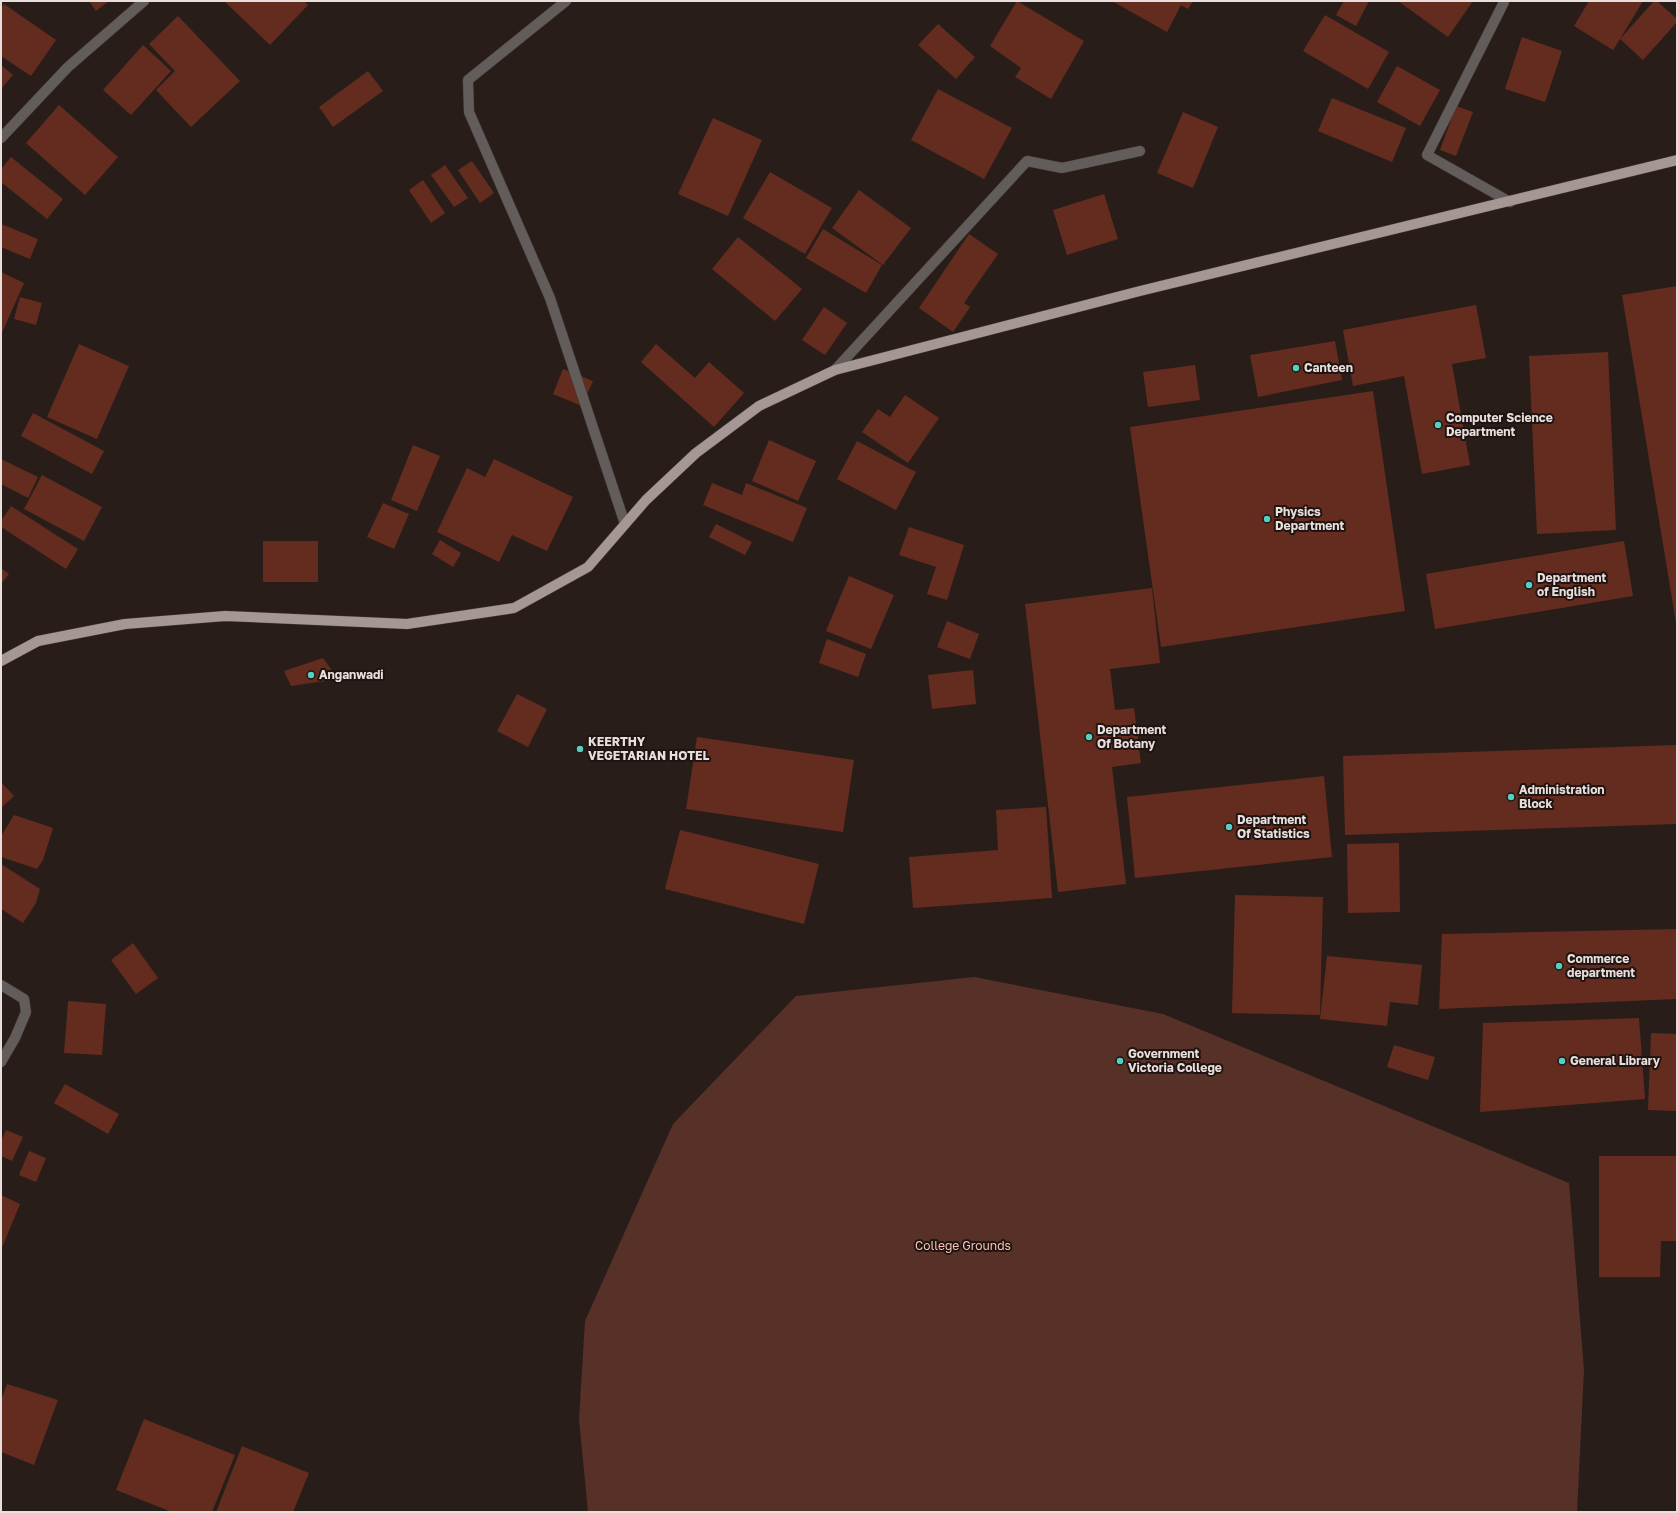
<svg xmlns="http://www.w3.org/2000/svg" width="1678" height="1513" viewBox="0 0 1678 1513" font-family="'Golos Text',sans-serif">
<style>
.green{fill:#573128}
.building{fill:#632c1e}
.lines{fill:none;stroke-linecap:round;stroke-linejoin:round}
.minor-casing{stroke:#443835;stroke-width:11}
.major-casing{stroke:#443835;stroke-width:11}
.minor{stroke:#625c5a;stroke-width:10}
.major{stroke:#a59894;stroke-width:10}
.poi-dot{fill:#57cec2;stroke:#1f1411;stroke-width:1.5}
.labels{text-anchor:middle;stroke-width:4;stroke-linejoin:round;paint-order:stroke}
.poi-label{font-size:12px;font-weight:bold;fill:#e8dfdd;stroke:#1f1411;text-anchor:start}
.park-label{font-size:12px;fill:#fcc4b5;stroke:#1f1411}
</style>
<rect width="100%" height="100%" fill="#291d1a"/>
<!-- green -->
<path class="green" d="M974,977L1163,1014L1569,1183L1584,1370L1577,1512H588L579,1419L585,1321L673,1124L796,996Z"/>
<!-- building -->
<g class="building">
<path d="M89,1H109L96,11Z"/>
<path d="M224,1H304L308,5L270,45Z"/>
<path d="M1017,1L1084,41L1051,99L1015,77L1021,68L990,46Z"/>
<path d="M1112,1H1193L1188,9L1181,5L1167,32Z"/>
<path d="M1344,1H1369L1356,26L1336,15Z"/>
<path d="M1398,1H1473L1448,37Z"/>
<path d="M1589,1H1643L1620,39L1654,1H1657L1677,19V22L1643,60L1620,39L1613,50L1574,26Z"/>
<path d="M4,4L56,40L31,76L1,56V8Z"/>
<path d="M1325,15L1389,52L1368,89L1303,51Z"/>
<path d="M178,16L240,81L191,127L156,90L175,71L149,44Z"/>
<path d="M938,24L975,57L956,79L918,45Z"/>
<path d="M1522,37L1562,51L1545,102L1505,89Z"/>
<path d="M143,45L171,71L131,115L103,90Z"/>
<path d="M1,65L13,75L1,89Z"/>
<path d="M1397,66L1440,90L1420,126L1377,102Z"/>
<path d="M368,71L383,91L333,127L319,107Z"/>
<path d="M938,89L1012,128L984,179L911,140Z"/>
<path d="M1332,98L1406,128L1392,162L1318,131Z"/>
<path d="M59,105L118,157L85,195L26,143Z"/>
<path d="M1456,106L1473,112L1456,156L1440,150Z"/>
<path d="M1183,112L1218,127L1193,188L1157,173Z"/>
<path d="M713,118L762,140L728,216L678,194Z"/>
<path d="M11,157L63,199L47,219L1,182V169Z"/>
<path d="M472,161L494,193L480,203L458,170Z"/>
<path d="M445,165L468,198L454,207L431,175Z"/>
<path d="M770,172L832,208L805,254L743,218Z"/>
<path d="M423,180L445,213L431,223L409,190Z"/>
<path d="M859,190L911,228L883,265L832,228Z"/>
<path d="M1104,194L1118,239L1067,255L1053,210Z"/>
<path d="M1,224L38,239L30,259L1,247Z"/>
<path d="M823,229L882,265L866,293L806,258Z"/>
<path d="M969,234L998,254L964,303L970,307L953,332L919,308Z"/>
<path d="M738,237L802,289L775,321L712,269Z"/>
<path d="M1,272L24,283L1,335Z"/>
<path d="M1677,286V623H1676L1622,295Z"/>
<path d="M20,297L42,303L36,325L14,319Z"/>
<path d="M1476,305L1486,358L1452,364L1470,465L1422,474L1404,376L1353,386L1343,330Z"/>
<path d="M824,307L847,323L825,355L802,340Z"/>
<path d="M1335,341L1342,380L1258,397L1250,355Z"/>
<path d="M79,344L129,366L97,439L47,417Z"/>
<path d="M656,344L695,378L709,362L744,393L714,427L641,362Z"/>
<path d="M1608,352L1616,530L1537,534L1529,356Z"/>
<path d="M1195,365L1200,400L1148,407L1143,372Z"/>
<path d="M563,369L593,381L582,406L553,394Z"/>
<path d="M1373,391L1405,611L1161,647L1130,427Z"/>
<path d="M905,395L939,418L908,463L862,432L878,409L890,417Z"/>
<path d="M33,413L104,451L92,474L21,436Z"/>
<path d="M769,440L816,461L798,501L752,481Z"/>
<path d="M857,441L916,472L896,510L837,479Z"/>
<path d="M413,445L440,456L417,511L391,500Z"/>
<path d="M1,459L38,477L28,498L1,484Z"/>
<path d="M494,459L573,497L547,551L512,535L499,562L437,532L467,468L485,477Z"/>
<path d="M42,475L102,507L84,541L24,509Z"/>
<path d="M712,483L742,495L746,483L807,508L793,542L703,505Z"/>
<path d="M383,503L409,514L394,549L367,537Z"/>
<path d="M11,506L78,549L66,569L1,527V521Z"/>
<path d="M716,524L752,542L745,555L709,537Z"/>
<path d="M909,527L964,545L947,600L927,594L936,567L899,555Z"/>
<path d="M440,540L461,553L453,567L432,554Z"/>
<rect x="263" y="541" width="55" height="41"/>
<path d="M1624,541L1633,596L1435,629L1426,574Z"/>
<path d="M1,568L9,574L1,584Z"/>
<path d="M849,576L894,595L871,649L826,631Z"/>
<path d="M1152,588L1160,663L1110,669L1115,710L1134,708L1141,763L1112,767L1126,884L1058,892L1025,604Z"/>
<path d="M947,621L979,634L970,659L937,647Z"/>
<path d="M827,639L866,654L858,677L819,663Z"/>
<path d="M323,658L338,679L291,686L284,671Z"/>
<path d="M973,670L976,704L932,709L928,675Z"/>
<path d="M517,694L547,709L528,747L497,731Z"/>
<path d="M697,737L854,760L843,832L686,809Z"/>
<path d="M1676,745L1677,824L1345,835L1343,756Z"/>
<path d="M1324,776L1332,857L1135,878L1127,797Z"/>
<path d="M1,782L14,796L1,808Z"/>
<path d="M1046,807L1052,898L913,908L909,857L998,850L996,810Z"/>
<path d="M14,815L53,828L43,860L37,869L1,857V836Z"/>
<path d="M680,830L819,864L804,924L665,889Z"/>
<path d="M1399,843L1400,912L1348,913L1347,844Z"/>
<path d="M1,864L40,889L36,903L23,923L1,909Z"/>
<path d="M1235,895L1323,897L1320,1015L1232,1013Z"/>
<path d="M1677,929V999L1439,1009L1442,934Z"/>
<path d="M133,943L158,978L136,994L111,960Z"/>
<path d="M1327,956L1422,965L1418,1005L1390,1002L1387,1026L1320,1019Z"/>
<path d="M68,1001L106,1004L102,1055L64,1053Z"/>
<path d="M1639,1018L1645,1099L1480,1112L1483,1023Z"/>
<path d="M1651,1033L1677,1034V1111L1648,1110Z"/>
<path d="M1394,1045L1435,1057L1428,1080L1387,1067Z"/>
<path d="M65,1084L119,1114L108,1134L54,1103Z"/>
<path d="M6,1130L23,1137L12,1161L1,1156V1141Z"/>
<path d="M29,1151L46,1158L36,1182L19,1175Z"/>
<path d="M1599,1156H1677V1241H1661L1660,1277H1599Z"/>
<path d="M1,1195L20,1204L1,1250Z"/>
<path d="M7,1384L58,1400L34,1465L1,1452V1400Z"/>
<path d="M144,1419L235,1455L212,1512H172L116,1490Z"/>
<path d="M242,1446L309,1473L293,1512H216Z"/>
</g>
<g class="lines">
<!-- minor casing -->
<g class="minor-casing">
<g id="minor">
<path d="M566,1L468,80L469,112L550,298L625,524"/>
<path d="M1504,2L1427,155L1510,202"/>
<path d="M1,138L68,67L144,1"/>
<path d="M835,370L1027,161L1062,168L1140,151"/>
<path d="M1,985L24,999L26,1012L15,1038L1,1062"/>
</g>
</g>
<!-- major casing -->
<g class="major-casing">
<path id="major" d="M1,661L38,641L125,624L225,616L407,624L514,608L588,567L646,500L696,453L759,406L835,370L1140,291L1677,160"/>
</g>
<!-- minor -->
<use href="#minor" class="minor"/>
<!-- major -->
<use href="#major" class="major"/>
</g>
<!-- markers -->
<g class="poi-dot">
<circle cx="1296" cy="368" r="4"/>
<circle cx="1438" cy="425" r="4"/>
<circle cx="1267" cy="519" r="4"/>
<circle cx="1529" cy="585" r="4"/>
<circle cx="311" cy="675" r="4"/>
<circle cx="1089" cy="737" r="4"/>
<circle cx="580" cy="749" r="4"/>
<circle cx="1511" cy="797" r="4"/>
<circle cx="1229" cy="827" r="4"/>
<circle cx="1559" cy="966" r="4"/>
<circle cx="1120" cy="1061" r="4"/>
<circle cx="1562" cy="1061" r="4"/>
</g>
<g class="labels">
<!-- poi labels -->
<g class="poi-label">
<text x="1304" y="372">Canteen</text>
<text x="1446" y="422">Computer Science<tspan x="1446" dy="14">Department</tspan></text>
<text x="1275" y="516">Physics<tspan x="1275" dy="14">Department</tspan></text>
<text x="1537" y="582">Department<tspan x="1537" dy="14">of English</tspan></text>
<text x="319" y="679">Anganwadi</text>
<text x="1097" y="734">Department<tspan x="1097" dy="14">Of Botany</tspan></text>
<text x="588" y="746">KEERTHY<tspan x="588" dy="14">VEGETARIAN HOTEL</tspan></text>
<text x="1519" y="794">Administration<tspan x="1519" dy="14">Block</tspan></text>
<text x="1237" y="824">Department<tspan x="1237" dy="14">Of Statistics</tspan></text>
<text x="1567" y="963">Commerce<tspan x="1567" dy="14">department</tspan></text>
<text x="1128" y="1058">Government<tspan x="1128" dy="14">Victoria College</tspan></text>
<text x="1570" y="1065">General Library</text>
</g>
<!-- park labels -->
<g class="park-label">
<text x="963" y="1250">College Grounds</text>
</g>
</g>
<!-- border -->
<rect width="1678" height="1513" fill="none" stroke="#e8dfdd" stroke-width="4"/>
</svg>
